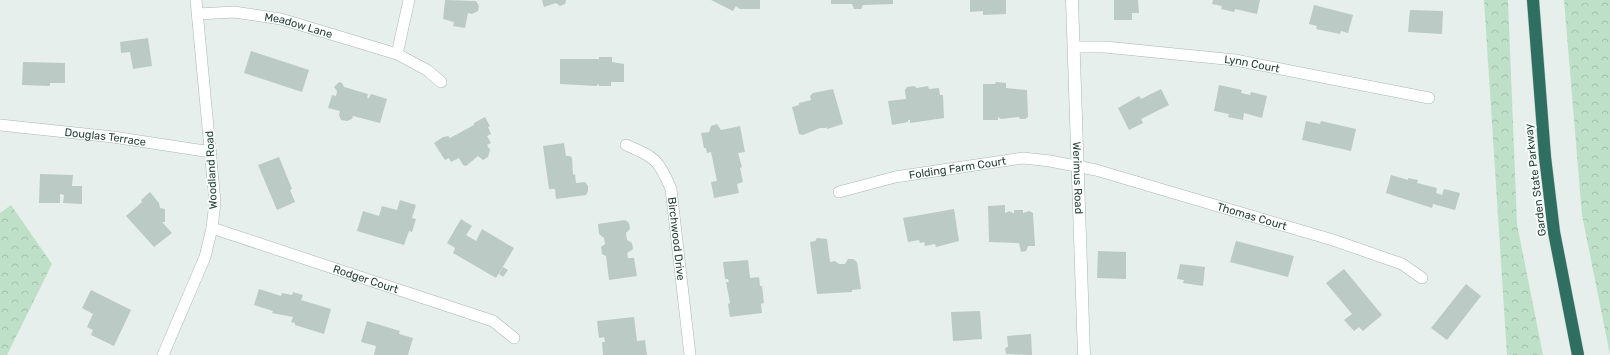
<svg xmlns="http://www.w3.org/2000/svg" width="1610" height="355" viewBox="0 0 1610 355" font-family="Rubik,sans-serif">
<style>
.forest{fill:url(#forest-crowns)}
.building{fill:#bbcac4}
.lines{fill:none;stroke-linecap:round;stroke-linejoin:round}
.minor-casing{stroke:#a8b8b2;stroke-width:12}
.secondary-casing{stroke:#a4bbb3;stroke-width:13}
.motorway-casing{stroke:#c2cac8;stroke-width:13}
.minor{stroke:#fff;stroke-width:11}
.secondary{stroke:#fff;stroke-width:12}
.motorway{stroke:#2f6f62;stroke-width:12}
.labels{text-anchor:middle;stroke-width:4;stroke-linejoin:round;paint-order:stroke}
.street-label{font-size:11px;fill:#24423a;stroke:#f7fbf9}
</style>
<defs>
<pattern id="forest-crowns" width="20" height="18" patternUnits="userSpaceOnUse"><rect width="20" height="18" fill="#bfe0c8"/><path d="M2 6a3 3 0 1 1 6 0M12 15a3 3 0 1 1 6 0" fill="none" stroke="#a4c1ad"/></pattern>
</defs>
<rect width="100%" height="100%" fill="#e6efeb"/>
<!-- forest -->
<g class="forest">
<path d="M1484,0H1508L1517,224L1543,355H1507Z"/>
<path d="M1564,0H1610V355L1582,215Z"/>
<path d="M11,205L52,264L7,355H0V213Z"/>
</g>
<!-- building -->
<g class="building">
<path d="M445,0L476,1L479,6L478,11L472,14L468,13L465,28L453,26L454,22L443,19Z"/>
<path d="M542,0H566V1L565,4L560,6L556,3L544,7Z"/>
<path d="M711,0H760V9H740L736,6L733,11Z"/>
<path d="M831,0H893V4L863,5L861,9H854L852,4H831Z"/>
<path d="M970,0H1006V14L983,15V11L970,12Z"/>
<path d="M1114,0H1138L1139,13H1132V20H1114Z"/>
<path d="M1213,0H1260L1257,14L1235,9L1234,12L1221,9L1222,6L1212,4Z"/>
<path d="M1314,5L1353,15L1348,33L1341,31L1340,34L1316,29L1317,26L1309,24Z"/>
<path d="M1410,10L1443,11L1442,34L1408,32Z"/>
<path d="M148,38L152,66L133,69L130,52L121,53L120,42Z"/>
<path d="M251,51L309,70L302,92L244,73Z"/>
<path d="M599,57H612V62L624,64V82H611V86H599V84L596,86L560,84V59H599Z"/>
<path d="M23,62L65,63V83H50V86L22,85Z"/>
<path d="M339,82L342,83L344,87L368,94L367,98H369L371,94L387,99L380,123L353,116L352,119L347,121L341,120L339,115L340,111L328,108L332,95L336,96L337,91L334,87Z"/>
<path d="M996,82L1006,83V88L1027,90L1028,117L1025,119H1020L1019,117L1001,119L998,117V120H983V84H995Z"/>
<path d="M1219,85L1242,90L1241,93L1250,95L1251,92L1267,96L1262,118L1244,113L1243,120L1228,117L1229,114L1214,111Z"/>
<path d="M914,86L917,88L928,86L929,89L939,88L940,95H943L944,118L910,123V120H908V122L892,125L888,101L906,99L905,90L907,87Z"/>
<path d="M833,89L843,124L827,129L826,126V128H820L803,135L799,134L792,107L799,105V103L811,100L810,96L813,93Z"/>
<path d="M1161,89L1169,105L1141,119L1143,123L1129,130L1118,108L1139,96L1141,99Z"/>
<path d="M485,117L490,126L488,127L491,134L487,136L491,143L487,145L490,150L488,157L483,160L478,156L466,166L463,165L459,158L451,162L449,158L445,160L434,143L443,137L448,136L450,138L474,125V123Z"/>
<path d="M1306,121L1320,124L1321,121L1356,129L1351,151L1302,140Z"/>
<path d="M717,124L721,130L740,126L745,152L738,153L742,167L740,168L743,182L737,184L739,193L714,198L711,182L717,181L711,152L707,153L706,148H704L701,133L709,132L711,126Z"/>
<path d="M564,143L566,156H570L572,158L573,175L575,174L576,183L585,182L588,186V191L586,195L556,199L555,189H549L543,146Z"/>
<path d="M279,157L292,189L290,190L295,202L277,210L258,165Z"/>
<path d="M40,174L73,175L72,186H82V204L63,203L64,195L60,194V203H39Z"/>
<path d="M1391,175L1408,180V178L1418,180L1417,183L1437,188L1436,193L1442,195L1444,189L1460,193L1455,210L1433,204L1432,208L1386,193Z"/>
<path d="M150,192L159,203L160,208L165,209V222H162L172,233L154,247L126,216L142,202L141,200Z"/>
<path d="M400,200L416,205L412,218L416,219L412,232L409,231L404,245L357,231L363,211L379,216L382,206L397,210Z"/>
<path d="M1005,205V213L1010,211L1014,214V210H1023V213L1029,211L1033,213L1035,246H1028L1026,251L1021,252L1019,243L989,242L988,206Z"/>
<path d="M954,209L959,241L936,247L935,244L925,246L924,242L920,243L919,240L908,242L903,218Z"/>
<path d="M461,219L472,226L466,235L476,241L482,229L514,248L496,278L453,253L455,248L447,243Z"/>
<path d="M625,220L629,223L630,229L626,233L627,240L632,243L633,249L627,253L628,258H634L637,276L609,280L606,256L602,254L601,247L605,244L604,238L599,234L598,224Z"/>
<path d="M817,238L827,239L830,262L835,261L839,264H845L848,259H853L857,262L861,289L852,290V292L817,294L810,242L815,241Z"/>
<path d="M1236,241L1294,256L1288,277L1230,262Z"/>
<path d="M1098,251L1126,252V279L1097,278Z"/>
<path d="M748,260L750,278L759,277L760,286H762L764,303L761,304L762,313L730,317L728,304L730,303L726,282H729L728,279H725L723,262Z"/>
<path d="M1180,264L1205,267L1203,286L1183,283L1184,280L1177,279Z"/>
<path d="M503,267L508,270L503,277L499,274Z"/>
<path d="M1344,269L1382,315L1363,331L1359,327L1354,331L1344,320L1352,314L1326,283Z"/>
<path d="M1466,284L1481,296L1447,340L1431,328Z"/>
<path d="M259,289L281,296L282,293L292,295L293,292L303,295L301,300L331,309L324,334L295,325V323L291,322L293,317L272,313L273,311L254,305Z"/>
<path d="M91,290L131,310L114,346L91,335L93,330L87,327L93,314L82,308Z"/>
<path d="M980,311L982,339L953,341L951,312Z"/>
<path d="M634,317L637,341L645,340L647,355H603L602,342H605L604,337L599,338L597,321Z"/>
<path d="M367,321L400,331L399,334L413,338L408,355H374L376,346L361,342Z"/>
<path d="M1031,334L1032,355L1006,354L1005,348L1008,347L1007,336Z"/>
</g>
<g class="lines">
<!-- minor casing -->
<g class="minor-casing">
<g id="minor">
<path id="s1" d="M198,14L234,12L281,19L397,54L427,70L441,82"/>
<path id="s2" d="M1074,47H1105L1235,60L1429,98"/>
<path d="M397,54L409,0"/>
<path id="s3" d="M0,125L113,137L211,152"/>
<path id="s4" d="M626,145C655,157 659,160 671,189L690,355"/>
<path id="s5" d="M839,192L895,177L1023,158L1050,161L1096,170L1333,240L1402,264L1422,278"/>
<path id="s6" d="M212,228L493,321L514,338"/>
<path d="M163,355L205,257L212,228L215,202L196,0"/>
</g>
</g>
<!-- secondary casing -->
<g class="secondary-casing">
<g id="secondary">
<path id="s7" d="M1072,0L1084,355"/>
</g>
</g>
<!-- motorway casing -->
<g class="motorway-casing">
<path id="motorway" d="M1533,0L1545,157L1554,232L1578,355"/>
</g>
<!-- minor -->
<use href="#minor" class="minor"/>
<!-- secondary -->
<use href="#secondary" class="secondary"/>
<!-- motorway -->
<use href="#motorway" class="motorway"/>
</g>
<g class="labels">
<!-- street labels -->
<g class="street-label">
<text dy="4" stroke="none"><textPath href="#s1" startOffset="102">Meadow Lane</textPath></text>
<text dy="4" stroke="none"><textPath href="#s2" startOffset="179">Lynn Court</textPath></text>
<text dy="4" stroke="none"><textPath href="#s3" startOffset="106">Douglas Terrace</textPath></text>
<text dy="4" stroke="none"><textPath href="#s5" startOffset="121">Folding Farm Court</textPath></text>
<text transform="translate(211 170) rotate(-93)" y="4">Woodland Road</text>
<text dy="4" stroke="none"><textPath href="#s7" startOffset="178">Werimus Road</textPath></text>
<text transform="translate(1535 180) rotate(-97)" y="4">Garden State Parkway</text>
<text dy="4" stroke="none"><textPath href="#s5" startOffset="424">Thomas Court</textPath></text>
<text dy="4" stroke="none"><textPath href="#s4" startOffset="116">Birchwood Drive</textPath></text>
<text dy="4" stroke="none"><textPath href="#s6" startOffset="162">Rodger Court</textPath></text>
</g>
</g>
</svg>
